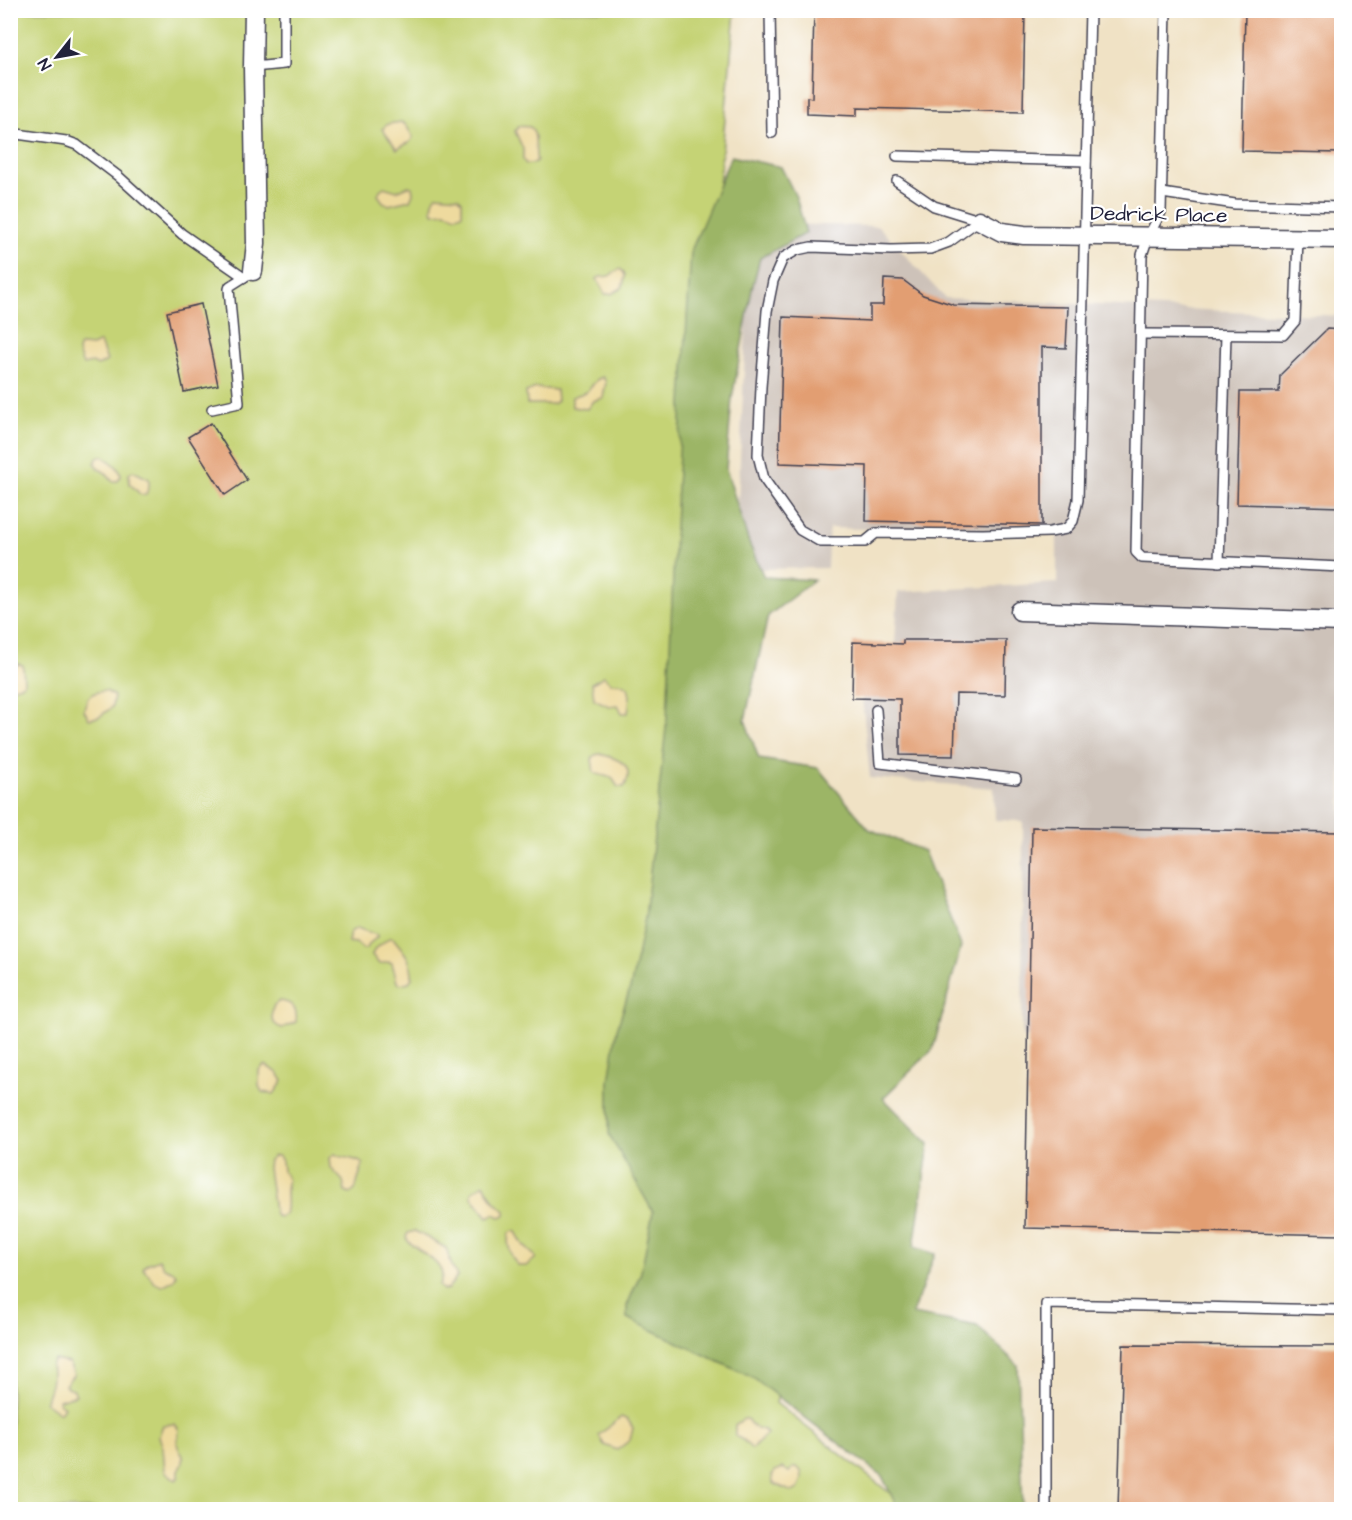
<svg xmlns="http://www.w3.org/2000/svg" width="1352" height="1520" viewBox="0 0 1352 1520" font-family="'Architects Daughter',sans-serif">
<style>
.industrial{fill:#cdc2b9}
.green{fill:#c5d375;stroke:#747a58;stroke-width:1.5}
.forest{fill:#9cb566;stroke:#5f6c50;stroke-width:1.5}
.sand{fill:#eeda9e;stroke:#887e6c;stroke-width:1.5}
.building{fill:#e29e72}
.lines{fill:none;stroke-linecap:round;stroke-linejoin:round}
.lane-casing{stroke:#413f50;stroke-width:12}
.street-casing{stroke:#413f50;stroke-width:21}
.lane{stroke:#fff;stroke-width:9}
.street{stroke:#fff;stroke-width:18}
.labels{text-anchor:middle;stroke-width:4.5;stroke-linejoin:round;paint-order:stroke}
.street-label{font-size:21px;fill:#22223b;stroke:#fff}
</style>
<rect width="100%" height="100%" fill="#fff"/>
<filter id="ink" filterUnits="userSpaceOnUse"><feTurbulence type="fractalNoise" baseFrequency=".0167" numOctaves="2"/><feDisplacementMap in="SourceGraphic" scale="12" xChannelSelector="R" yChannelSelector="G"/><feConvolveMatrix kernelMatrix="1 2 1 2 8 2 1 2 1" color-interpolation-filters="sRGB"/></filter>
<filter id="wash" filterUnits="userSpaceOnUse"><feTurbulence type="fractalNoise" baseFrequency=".008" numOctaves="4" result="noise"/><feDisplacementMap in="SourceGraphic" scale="24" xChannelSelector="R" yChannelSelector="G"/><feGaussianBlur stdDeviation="1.35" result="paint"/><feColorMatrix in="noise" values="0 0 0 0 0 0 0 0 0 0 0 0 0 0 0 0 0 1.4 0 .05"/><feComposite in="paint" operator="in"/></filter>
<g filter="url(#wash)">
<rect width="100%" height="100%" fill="#f0e2c5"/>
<!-- industrial -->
<path class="industrial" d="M773,224L878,226L945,298L1341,316V1041L1022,1037L1023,821L995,820L994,788L870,778L862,697L892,696L898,592L1057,583V534L829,528L827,568L735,569L749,262Z"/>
<!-- green -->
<path class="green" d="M10,11H735L644,996L853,1101L776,1403L910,1509H11Z"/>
<!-- forest -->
<path class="forest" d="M731,156L781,167L796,197L806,233L760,258L752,289L732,398L726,469L749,543L764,577L814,580L768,616L745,720L759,759L818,768L869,829L924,851L961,946L933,1049L883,1098L929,1144L914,1247L935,1254L912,1314L977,1326L1018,1365L1023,1509H898L882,1476L753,1378L627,1318V1306L641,1272L653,1212L609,1134V1081L617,1029L631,985L645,918L667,719L676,505L691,251Z"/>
<!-- sand -->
<g class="sand">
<path d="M401,122L406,125L413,137L410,142L397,149L382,129L388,124Z"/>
<path d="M519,126C523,127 526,126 530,127C538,131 534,154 537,161L532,164H526L523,160V149L515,131Z"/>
<path d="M408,186L412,187L413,193L410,200L389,205L383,202L378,195L380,190L384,187L397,191Z"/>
<path d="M437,195L458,197L462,201V214L456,216L446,212L433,213C431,208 433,198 437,195Z"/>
<path d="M619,269C629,273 624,280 622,288L611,294H605L597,279L600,277L609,276Z"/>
<path d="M100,342L107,361L98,366L92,363L83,365L78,352L79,347L82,345L92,346Z"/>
<path d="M603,377L606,382L603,398L593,401L587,409L572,407V397L586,392L598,379Z"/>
<path d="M536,388L556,390L557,401L554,404H527L526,392Z"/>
<path d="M102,456C110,462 119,465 121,476L118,481H112L106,473L99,469L95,464L97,458Z"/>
<path d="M133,471L149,479V485L146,495H141L129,483V474Z"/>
<path d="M18,664L23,665L24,684L11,688V669Z"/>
<path d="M604,676L611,683H620L628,687L630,696L628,713H622L618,705L609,706L594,699L592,683Z"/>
<path d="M106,691L114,696L112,707L99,717L89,719L84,710C87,695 91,692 106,691Z"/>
<path d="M600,754C620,759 636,765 624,787H618L612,778L594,773L592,759L595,755Z"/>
<path d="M357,928L377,935V937L369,944L367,949H363L356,943L348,942L350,932Z"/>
<path d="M389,938H393C403,950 413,961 412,978L409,982L400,984L397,982L392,963L389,962L379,964L372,955L375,949Z"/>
<path d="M280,1001C292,1002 298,1009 296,1022L282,1028C271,1025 270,1015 274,1005Z"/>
<path d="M265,1065L278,1073L283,1081L274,1094L262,1092L259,1086V1070Z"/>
<path d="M335,1154C344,1159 357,1158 363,1164L355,1190L350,1194L345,1192L343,1181L331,1168L330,1158Z"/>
<path d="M274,1156H279L282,1161L283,1171L288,1180C283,1191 289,1202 285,1214L280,1217L276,1216L274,1211L268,1168L269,1160Z"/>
<path d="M484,1184L494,1201L505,1211V1215L500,1217L494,1214L488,1217L472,1197V1192Z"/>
<path d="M415,1231L446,1248L452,1267L457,1276L448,1289L443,1290L439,1286C440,1283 441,1280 442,1276C443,1262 416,1250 408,1241L406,1237L408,1233Z"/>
<path d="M512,1231L516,1232L524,1246L535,1256V1259L526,1266H519C511,1260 506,1242 509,1233Z"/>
<path d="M159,1259L164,1268L174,1272L176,1275L174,1280L162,1286L155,1283L143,1268L147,1264Z"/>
<path d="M54,1360L69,1363L74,1374L65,1385L67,1388L74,1390L76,1395L59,1400V1403L64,1407L60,1413L45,1402C50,1389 54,1380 51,1366Z"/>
<path d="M621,1417L628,1420L633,1428L630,1440L617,1450L604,1445L599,1435Z"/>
<path d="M744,1419H747L753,1427L764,1430L767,1434L752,1449L743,1440L735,1436V1425Z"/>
<path d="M175,1424L179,1430C179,1434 177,1437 177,1441C177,1456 190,1452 179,1470V1477L176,1480L165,1471L163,1448L159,1436L163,1425Z"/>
<path d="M794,1467H797L801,1471L802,1479L798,1489L792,1492L773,1483L772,1476L775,1471L783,1468L789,1472Z"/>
</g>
<g id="blocks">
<!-- building -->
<g class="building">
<path d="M814,10H1025L1023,112L857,108V116L807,114V97L812,98Z"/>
<path d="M1245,10H1341V153L1242,151Z"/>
<path d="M884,279L903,280L923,295L954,305L1068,307L1066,348L1042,347V525L866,521L867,466L779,463L783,317L870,321V305H883Z"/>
<path d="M201,304L218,385L184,392L167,312Z"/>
<path d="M1327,329L1341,330V507L1237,504L1240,392H1279L1280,375Z"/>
<path d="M211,423L247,480L225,495L188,437Z"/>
<path d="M903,640H1006L1005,695L956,694L954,756L900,755V699L852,698L853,642L903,644Z"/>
<path d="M1032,827L1341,832V1235L1025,1228Z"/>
<path d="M1123,1345L1341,1346V1509H1118Z"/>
</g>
</g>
</g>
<g filter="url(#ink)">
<use href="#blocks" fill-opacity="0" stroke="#413f50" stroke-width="1.5"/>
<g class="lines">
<!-- lane casing -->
<g class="lane-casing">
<g id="lane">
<path d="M770,10L772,133"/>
<path d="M1166,10L1161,212L1148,237L1142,255L1136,552L1142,558L1342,567"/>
<path d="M253,67L284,64V10"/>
<path d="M10,133L66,141L77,145L118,176L182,234L244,277"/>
<path d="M897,156L1086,161"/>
<path d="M897,181L934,206L979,220"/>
<path d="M1162,193L1235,204L1342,207"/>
<path d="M979,220L949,242L930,249L891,250L811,247L797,250L783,258L773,281L767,311L761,387L758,455L764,479L800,530L821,542H865L876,533L983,534L1050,532L1066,529L1073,521L1078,500L1090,10"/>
<path d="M1141,334L1283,335L1295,321L1298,238"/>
<path d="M212,409L239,403L229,289L230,286L249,274"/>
<path d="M1219,562L1226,335"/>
<path d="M876,710L880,763L1016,779"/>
<path d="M1046,1510V1304L1342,1310"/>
</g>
</g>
<!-- street casing -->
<g class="street-casing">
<g id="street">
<path d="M979,220L1002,232L1024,235L1342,239"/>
<path d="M253,271L256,243L253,67L254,10"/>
<path d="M1020,611L1342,622"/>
</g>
</g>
<!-- lane -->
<use href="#lane" class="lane"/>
<!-- street -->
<use href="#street" class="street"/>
</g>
</g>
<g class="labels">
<!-- street labels -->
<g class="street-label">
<text transform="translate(1159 214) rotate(1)" y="7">Dedrick Place</text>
</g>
</g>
<!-- margin -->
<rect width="1352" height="1520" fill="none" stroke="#fff" stroke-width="36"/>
<!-- north arrow -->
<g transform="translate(57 57) rotate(239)" stroke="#ffffff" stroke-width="4.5" paint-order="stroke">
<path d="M0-4.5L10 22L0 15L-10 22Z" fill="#22223b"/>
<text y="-9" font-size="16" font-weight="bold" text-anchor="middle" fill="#22223b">N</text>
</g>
</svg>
